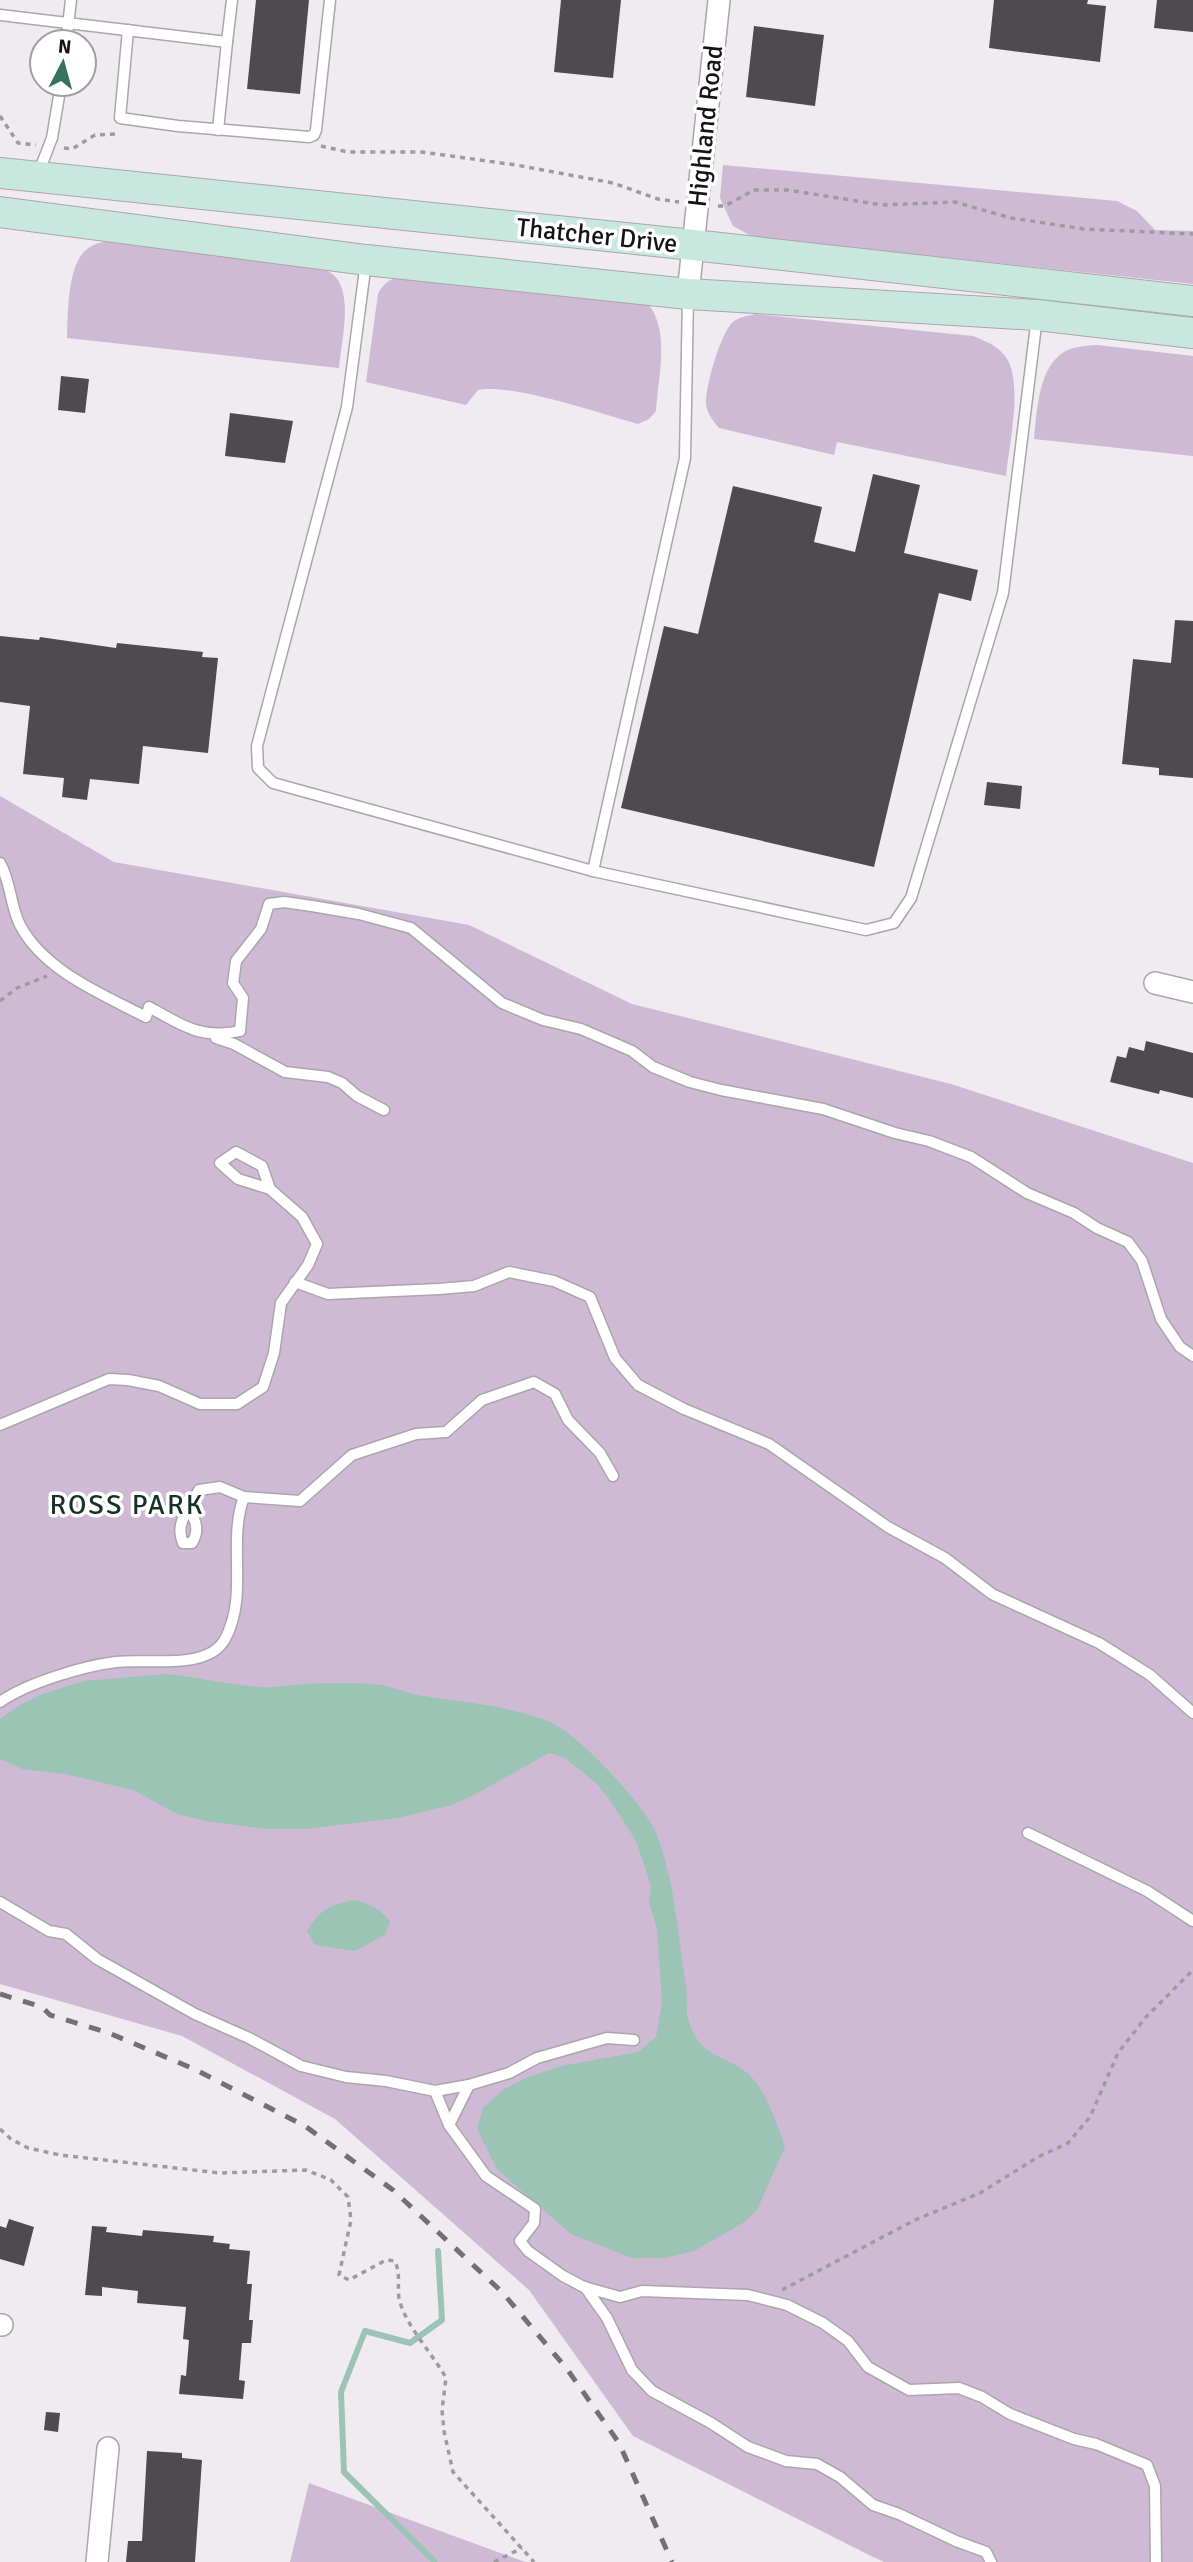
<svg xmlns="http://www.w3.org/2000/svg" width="1193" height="2562" viewBox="0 0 1193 2562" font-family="Signika,sans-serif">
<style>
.green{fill:#cebad4}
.water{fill:#9cc4b5}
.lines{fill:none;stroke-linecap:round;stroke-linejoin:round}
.stream{stroke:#9cc4b5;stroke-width:6}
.building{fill:#4e4b4f}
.service-casing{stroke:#aaa6ab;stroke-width:13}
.minor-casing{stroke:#aaa6ab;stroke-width:24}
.secondary-casing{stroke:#aaa6ab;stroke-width:32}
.path{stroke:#9e9b9f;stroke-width:3.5;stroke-dasharray:5 5;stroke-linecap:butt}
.service{stroke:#fff;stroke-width:10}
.minor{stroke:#fff;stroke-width:21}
.secondary{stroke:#c8e8de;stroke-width:30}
.rail{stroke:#737074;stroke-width:5;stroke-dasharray:12 12;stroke-linecap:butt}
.labels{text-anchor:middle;stroke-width:7;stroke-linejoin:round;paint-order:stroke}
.street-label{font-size:26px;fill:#141315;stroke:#fff}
.neighbourhood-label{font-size:28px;letter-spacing:2px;fill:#143228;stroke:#fff}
</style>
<rect width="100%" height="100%" fill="#efebf0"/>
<!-- green -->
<g class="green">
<path d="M723,165L1117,201L1137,211L1155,230L1193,231V284L753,237L733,226L720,198Z"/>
<path d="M113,240L315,267C320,269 327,270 331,273C355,289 341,343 339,368L67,338C68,314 67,265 87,249C95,243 103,242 113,240Z"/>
<path d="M408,274L649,305C670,333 658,377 656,411L649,419L638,424C601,414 512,383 478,390L466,405L366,382L378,294C385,280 394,278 408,274Z"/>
<path d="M755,314L973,336C985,341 997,345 1005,356C1024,380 1009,446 1006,476L837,442L834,455L719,428C713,421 707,413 706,404C705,387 721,331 734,321C740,317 748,316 755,314Z"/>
<path d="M1097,345L1193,356V456L1034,439C1037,411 1038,368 1064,352C1074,346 1086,346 1097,345Z"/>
<path d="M0,796L114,862L469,925L632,1004L951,1084L1193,1163V2562H884L871,2556L633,2436L529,2290L335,2119L182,2036L0,1984Z"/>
<path d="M309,2483L525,2562H290Z"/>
</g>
<!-- water -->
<g class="water">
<path d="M166,1674C197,1677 229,1685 261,1687C271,1688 282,1686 292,1685C316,1683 359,1682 382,1685C395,1687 406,1693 418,1695C461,1702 507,1705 548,1721C577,1732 646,1806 657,1835C675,1883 678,1935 686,1985C688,1997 685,2011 689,2022C702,2063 733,2054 754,2080C769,2099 777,2124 785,2147L757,2210L743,2223L694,2251L665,2258H632L571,2234L497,2169L477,2129L483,2108L504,2089L528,2077L561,2066L638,2052L656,2037L662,2002L657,1930L649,1902L651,1886L636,1841L610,1800L596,1783L565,1758L549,1753L476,1794L452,1805L398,1818L305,1829H266L206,1821L177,1814L133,1790L65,1774L22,1769L0,1759V1719L20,1705L42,1694L84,1681Z"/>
<path d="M356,1900C370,1905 382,1909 390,1922L385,1935L355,1951L315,1945L307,1931C319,1910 332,1903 356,1900Z"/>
</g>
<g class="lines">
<!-- stream -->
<path class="stream" d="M434,2561L344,2472L341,2392L365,2331L410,2343L442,2320L438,2251"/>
</g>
<!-- building -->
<g class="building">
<path d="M256,0H309L300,94L247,89Z"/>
<path d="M561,0H621L613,78L554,72Z"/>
<path d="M994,0H1088L1087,4L1106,6L1100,62L989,48Z"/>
<path d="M1157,0H1193V32L1154,28Z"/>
<path d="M754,26L824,35L815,106L746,97Z"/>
<path d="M61,376L89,379L85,413L58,410Z"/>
<path d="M230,413L293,421L285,463L225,456Z"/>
<path d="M873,474L920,485L904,553L978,570L971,601L939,593L874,867L621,808L664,626L698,634L733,486L822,507L814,542L855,552Z"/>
<path d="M1175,620L1193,621V778L1159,775V768L1122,764L1133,659L1171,663Z"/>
<path d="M0,636L39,640L40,637L116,648L117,643L203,652L202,657L218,658L208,753L143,746L139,784L90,779L87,800L62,797L64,778L23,774L30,706L0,702Z"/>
<path d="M987,782L1022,786L1020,809L984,805Z"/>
<path d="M1146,1041L1193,1053V1098L1160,1090L1159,1094L1110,1082L1117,1056L1126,1058L1129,1047L1144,1051Z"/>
<path d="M9,2219L34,2227L24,2266L0,2259V2226L6,2228Z"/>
<path d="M92,2226L107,2227L106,2232L142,2236L143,2230L214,2236L213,2242L230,2244L229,2249L250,2251L247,2284H252L249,2320H253L251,2343H242L239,2380L245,2381L243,2399L179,2394L181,2375L186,2376L189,2340L183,2339L186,2307L137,2303L138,2291L102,2287V2296L85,2295Z"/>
<path d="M46,2412L60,2413L58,2432L44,2430Z"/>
<path d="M147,2451L182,2453V2458L202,2460L195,2562H126L128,2541H142Z"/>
</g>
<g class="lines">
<!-- service casing -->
<g class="service-casing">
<g id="service">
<path d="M0,15L227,42L218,130"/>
<path d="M128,30L120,118L178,126L309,137L314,135L316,130L330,0"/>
<path d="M66,42L71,0"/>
<path d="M227,42L232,0"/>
<path d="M38,174L52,138L61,84"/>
<path d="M366,262L347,407L257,746L258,768L273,783L593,871L685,458L688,296"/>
<path d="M0,863C11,882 10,905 20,925C44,971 102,994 146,1017L149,1007C181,1025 202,1040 240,1031L243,998L233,983L236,961L261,929L269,904L284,902L312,906L359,914L411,928L502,1003L543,1020L581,1029L632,1051L653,1067L690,1082L721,1090L823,1109L895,1133L929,1141L971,1157L1027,1193L1074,1213L1097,1228L1128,1242L1142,1261L1161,1319L1180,1347L1193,1356"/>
<path d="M593,871L866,930L894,923L911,898L1003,593L1037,317"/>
<path d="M216,1038L234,1044L285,1072L328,1077L342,1083L357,1096L384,1110"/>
<path d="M295,1282L328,1294L439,1289L474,1286L509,1272L554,1281L590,1297L615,1358L638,1385L684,1409L769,1444L888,1527L945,1558L992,1594L1099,1643L1150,1675L1193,1713"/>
<path d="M0,1425L109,1379L128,1380L159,1386L200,1404H237L263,1387L274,1353L281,1303L308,1265L317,1244L302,1217L270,1189L238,1179L220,1163L236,1152L262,1166L270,1189"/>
<path d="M189,1510C197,1522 199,1531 192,1543H183C174,1523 190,1508 199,1490L220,1487L244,1497L300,1501L352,1455L416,1434L446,1432L482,1400L534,1382L555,1394L568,1420L600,1453L613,1476"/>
<path d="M0,1702C27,1683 83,1666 116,1662C147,1658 208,1671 225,1639C249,1595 227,1542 244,1497"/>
<path d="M1028,1833L1147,1891L1193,1921"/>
<path d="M0,1902L49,1931L66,1934L97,1959L195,2014L249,2038L301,2066L346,2077L386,2081L435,2091L469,2085L509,2073L537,2058L607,2038L634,2040"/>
<path d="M435,2091L449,2125L486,2176L535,2209L534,2223L520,2241L528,2251L563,2276L584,2287L620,2297L642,2291L748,2295L787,2305L823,2323L848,2341L868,2367L909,2390L959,2388L982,2397L1010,2414L1074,2439L1096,2444L1147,2465L1155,2486L1156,2562"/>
<path d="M449,2125L469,2085"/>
<path d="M585,2287L607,2318L632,2370L652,2391L711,2423L748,2447L786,2461L817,2464L840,2477L873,2505L899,2514L956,2541L986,2552L991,2562"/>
</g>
</g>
<!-- minor casing -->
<g class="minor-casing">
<g id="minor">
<path d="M688,294L719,0"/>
<path d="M1155,983L1193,992"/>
<path d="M0,2325H2"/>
<path d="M97,2562L108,2448"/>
</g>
</g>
<!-- secondary casing -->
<g class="secondary-casing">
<g id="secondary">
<path d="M0,173L693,245L1193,301"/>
<path d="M0,212L366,260L688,294L1037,315L1193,333"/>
</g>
</g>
<!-- path -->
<g class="path">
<path d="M0,116L18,143L36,145"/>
<path d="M321,146L348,152H422L516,165L613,183L658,199L679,202"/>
<path d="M64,148L72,149L95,135L116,134"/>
<path d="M718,206H725L754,190H788L882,205L955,202L1011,218L1084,229L1193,234"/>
<path d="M0,1001L17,988L47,976"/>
<path d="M0,2129L11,2139L28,2148L60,2155L220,2173L306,2170L331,2180L348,2197L351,2220L339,2275L349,2280L386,2260L395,2261C401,2276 397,2284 399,2298C404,2324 433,2354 446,2378L442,2410L444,2431L453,2472L534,2562"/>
<path d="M782,2290L915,2220L980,2193L1038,2157L1068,2143L1090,2117L1118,2053L1146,2017L1193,1970"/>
<path d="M494,2562L522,2548"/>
</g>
<!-- service -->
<use href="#service" class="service"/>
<!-- minor -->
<use href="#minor" class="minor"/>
<!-- secondary -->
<use href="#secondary" class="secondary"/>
<!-- rail -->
<path class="rail" d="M0,1994L42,2007L50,2015L109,2033L194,2069L305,2126L393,2190L502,2292L567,2369L619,2443L672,2562"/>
</g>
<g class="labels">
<!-- street labels -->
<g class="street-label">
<text transform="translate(705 126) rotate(-84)" y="9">Highland Road</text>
<text transform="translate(597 235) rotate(6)" y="9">Thatcher Drive</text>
</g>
<!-- neighbourhood labels -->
<g class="neighbourhood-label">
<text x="127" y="1514">ROSS PARK</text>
</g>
</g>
<!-- north arrow -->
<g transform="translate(63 63) rotate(6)"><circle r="33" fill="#ffffff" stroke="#a1a1a1" stroke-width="2"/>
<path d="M0-5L12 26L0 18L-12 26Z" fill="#357360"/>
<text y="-10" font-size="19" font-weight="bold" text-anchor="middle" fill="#141315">N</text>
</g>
</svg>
